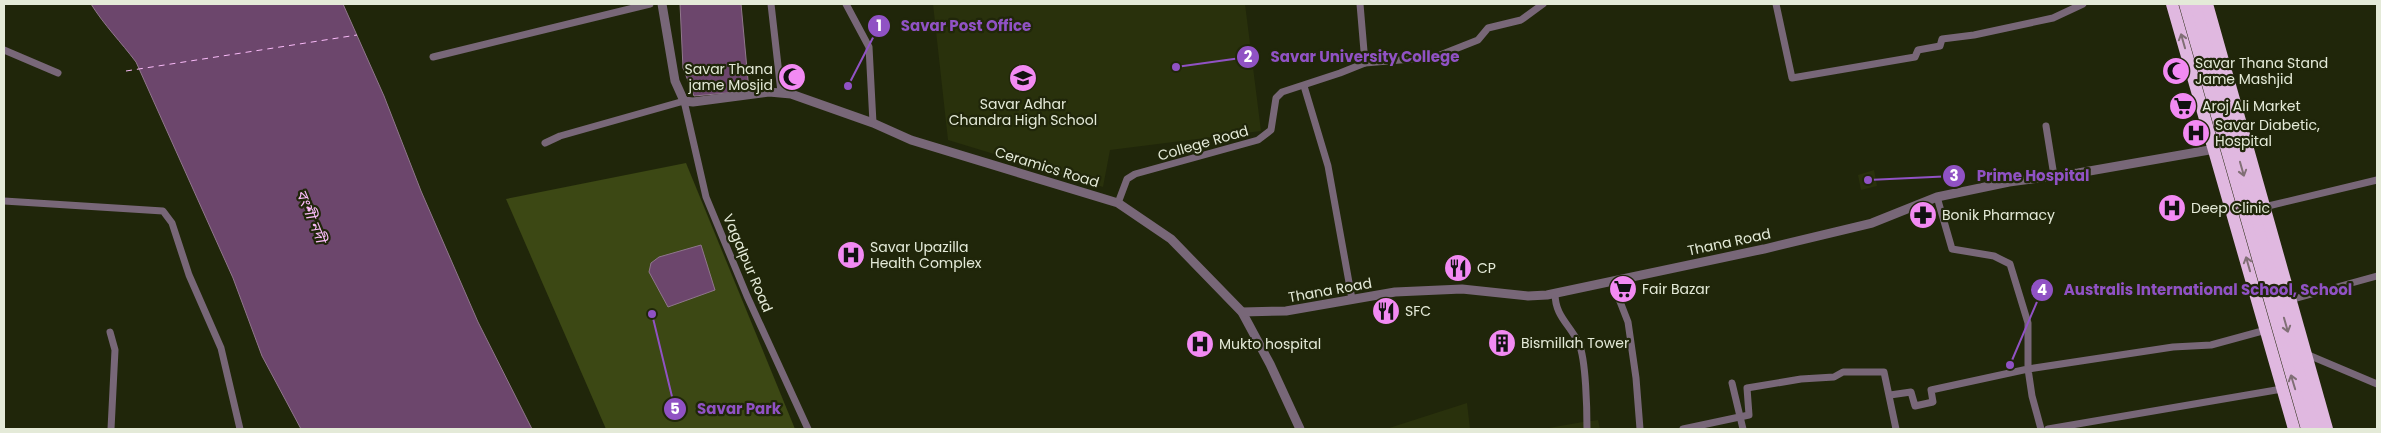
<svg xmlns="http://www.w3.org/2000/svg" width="2381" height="433" viewBox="0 0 2381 433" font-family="Poppins,'Noto Sans Bengali',sans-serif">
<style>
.built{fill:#29310c}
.green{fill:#3c4814}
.water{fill:#6c466c;stroke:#90778c}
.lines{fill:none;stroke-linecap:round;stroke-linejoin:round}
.ferry{stroke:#fabbf9;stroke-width:1;stroke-dasharray:6 5;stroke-linecap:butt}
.minor{stroke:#786778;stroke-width:7}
.tertiary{stroke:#786778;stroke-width:9}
.trunk{stroke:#e0b8e0;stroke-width:12}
.oneway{stroke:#806f75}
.labels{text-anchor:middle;stroke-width:4.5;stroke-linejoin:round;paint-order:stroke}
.poi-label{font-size:14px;fill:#e4ead8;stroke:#20260a;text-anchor:start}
.street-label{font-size:14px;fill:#e4ead8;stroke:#20260a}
.water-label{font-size:15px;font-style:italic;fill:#fabbf9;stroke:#20260a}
.leader{fill:none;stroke:#9052c4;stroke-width:2}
.callout-dot{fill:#9052c4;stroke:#20260a;stroke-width:2}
.mark-label{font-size:15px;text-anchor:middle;font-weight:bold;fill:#fff}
.callout-label{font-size:15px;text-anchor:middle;font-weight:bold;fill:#9052c4;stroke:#20260a;stroke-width:4.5;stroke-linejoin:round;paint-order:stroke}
</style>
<rect width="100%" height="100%" fill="#20260a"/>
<!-- built -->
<g class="built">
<path d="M933,4H1245L1261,131L1110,150L1103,187L948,140Z"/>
<path d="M1874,170L1877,186L1861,190L1858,175Z"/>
<path d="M1203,334L1211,349L1197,354L1190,339Z"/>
<path d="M1467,403L1470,429H1386Z"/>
<path d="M1598,420L1600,429H1543L1583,422Z"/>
</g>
<!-- green -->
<path class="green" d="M686,163L795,429H606L506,199Z"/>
<!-- water -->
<g class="water">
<path d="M91,4H343L384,96L421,191L478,322L532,429H301L262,356L233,278L136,62C121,42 104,25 91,4Z"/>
<path d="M680,4H741L749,91L694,96L683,68Z"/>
<path d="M701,245L715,290L668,307L649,272L651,263L659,257Z"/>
</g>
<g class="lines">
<!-- ferry -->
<path class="ferry" d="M126,71L357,35"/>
<!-- minor -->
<g class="minor">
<path d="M771,4L781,92"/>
<path d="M846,4L869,47L873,123"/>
<path d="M1776,4L1792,78L1915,57L1918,50L1940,46L1942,39L1974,35L2053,18L2083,4"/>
<path d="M4,50L58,73"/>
<path d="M433,57L650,4"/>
<path d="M1365,63L1435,57L1478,40L1488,28L1521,20L1543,4"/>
<path d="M1304,86L1328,166L1352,299"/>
<path d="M2046,126L2054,176"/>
<path d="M545,143L560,136L684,101L706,197L747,296L808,429"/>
<path d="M4,201L163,211L172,223L189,275L221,348L240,429"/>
<path d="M1118,203L1127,179L1135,174L1258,140L1271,130L1276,98L1282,92L1340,73L1365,63L1360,4"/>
<path d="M2264,207L2377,180"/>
<path d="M1612,281L1628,322L1636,378L1640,429"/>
<path d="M1555,293C1555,317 1570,324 1579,344C1586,359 1587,411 1587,429"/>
<path d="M2290,300L2377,276"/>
<path d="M110,332L115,350L111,429"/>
<path d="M2306,354L2377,384"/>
<path d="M1732,383L1743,429"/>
<path d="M1890,395L1911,392L1915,406L1933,402L1931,390L2028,369V323L2010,264L1994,256L1952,249L1937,197"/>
<path d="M1683,429L1749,415L1747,388L1801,379L1834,377L1843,372H1884L1896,429"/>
<path d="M2041,429L2032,396L2028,369L2173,347L2211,345L2266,330"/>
<path d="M2048,429L2282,389"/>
</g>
<!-- tertiary -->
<g class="tertiary">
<path d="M662,4L675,81L684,101L693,102L769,92L791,94L873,123L911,140L1118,203L1171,239L1242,312L1270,364L1300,429"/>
<path d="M1242,312L1286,311L1395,292L1462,289L1528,296L1547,295L1764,249L1872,223L1937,197L2009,182L2078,173L2215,149"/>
</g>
<!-- trunk -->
<g class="trunk">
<path d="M2172,4L2294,429"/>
<path d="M2185,4L2307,429"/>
<path d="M2196,4L2318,429"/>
<path d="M2207,4L2327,429"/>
</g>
</g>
<!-- one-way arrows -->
<defs><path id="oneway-shaft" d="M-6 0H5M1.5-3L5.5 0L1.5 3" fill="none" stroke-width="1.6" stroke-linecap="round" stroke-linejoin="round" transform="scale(1.25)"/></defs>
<g class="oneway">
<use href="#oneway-shaft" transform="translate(2183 41) rotate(-106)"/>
<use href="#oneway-shaft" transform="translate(2242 169) rotate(74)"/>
<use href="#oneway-shaft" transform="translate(2248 264) rotate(-106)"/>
<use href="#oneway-shaft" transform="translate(2286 325) rotate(74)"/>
<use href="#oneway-shaft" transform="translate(2293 382) rotate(-107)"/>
</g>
<!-- icons -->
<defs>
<g id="mosque-disc" transform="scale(1.4375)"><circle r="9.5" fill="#f28af3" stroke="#20260a"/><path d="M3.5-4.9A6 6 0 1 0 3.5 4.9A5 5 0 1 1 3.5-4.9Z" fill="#111"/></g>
<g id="school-disc" transform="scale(1.4375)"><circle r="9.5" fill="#f28af3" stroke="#20260a"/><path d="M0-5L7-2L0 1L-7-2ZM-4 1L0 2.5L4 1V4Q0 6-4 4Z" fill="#111"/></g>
<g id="supermarket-disc" transform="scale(1.4375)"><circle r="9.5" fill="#f28af3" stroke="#20260a"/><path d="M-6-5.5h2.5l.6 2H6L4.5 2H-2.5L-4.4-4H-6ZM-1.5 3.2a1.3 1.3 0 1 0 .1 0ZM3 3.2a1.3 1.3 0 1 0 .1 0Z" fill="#111"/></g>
<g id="hospital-disc" transform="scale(1.4375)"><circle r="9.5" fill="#f28af3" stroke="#20260a"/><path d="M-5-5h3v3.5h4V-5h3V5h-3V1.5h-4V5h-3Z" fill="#111"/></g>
<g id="pharmacy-disc" transform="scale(1.4375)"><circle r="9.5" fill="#f28af3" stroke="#20260a"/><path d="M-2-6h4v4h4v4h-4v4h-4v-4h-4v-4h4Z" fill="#111"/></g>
<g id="restaurant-disc" transform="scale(1.4375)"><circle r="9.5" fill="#f28af3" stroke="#20260a"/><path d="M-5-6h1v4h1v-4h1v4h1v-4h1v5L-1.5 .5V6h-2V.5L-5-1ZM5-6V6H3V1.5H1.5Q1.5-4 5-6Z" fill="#111"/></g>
<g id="building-disc" transform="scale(1.4375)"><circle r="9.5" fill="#f28af3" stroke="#20260a"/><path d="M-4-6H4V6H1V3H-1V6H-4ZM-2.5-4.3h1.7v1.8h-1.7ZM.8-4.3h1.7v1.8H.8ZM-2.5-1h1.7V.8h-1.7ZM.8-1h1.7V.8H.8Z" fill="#111"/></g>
</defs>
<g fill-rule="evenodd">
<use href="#mosque-disc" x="2176" y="71"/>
<use href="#mosque-disc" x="792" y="77"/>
<use href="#school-disc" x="1023" y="78"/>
<use href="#supermarket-disc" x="2183" y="106"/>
<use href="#hospital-disc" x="2196" y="133"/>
<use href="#hospital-disc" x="2172" y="208"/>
<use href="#pharmacy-disc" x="1923" y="215"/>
<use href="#hospital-disc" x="851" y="255"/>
<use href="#restaurant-disc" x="1458" y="268"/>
<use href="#supermarket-disc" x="1623" y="289"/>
<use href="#restaurant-disc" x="1386" y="311"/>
<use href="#building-disc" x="1502" y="343"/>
<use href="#hospital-disc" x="1200" y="344"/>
</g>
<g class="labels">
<!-- poi labels -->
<g class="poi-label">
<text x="2195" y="68">Savar Thana Stand<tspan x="2195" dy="16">Jame Mashjid</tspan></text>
<text x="773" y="74" text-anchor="end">Savar Thana<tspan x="773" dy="16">jame Mosjid</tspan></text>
<text x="1023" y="109" text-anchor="middle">Savar Adhar<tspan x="1023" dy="16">Chandra High School</tspan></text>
<text x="2202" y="111">Aroj Ali Market</text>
<text x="2215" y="130">Savar Diabetic,<tspan x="2215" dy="16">Hospital</tspan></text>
<text x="2191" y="213">Deep Clinic</text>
<text x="1942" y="220">Bonik Pharmacy</text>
<text x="870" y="252">Savar Upazilla<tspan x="870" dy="16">Health Complex</tspan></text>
<text x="1477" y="273">CP</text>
<text x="1642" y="294">Fair Bazar</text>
<text x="1405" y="316">SFC</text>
<text x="1521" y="348">Bismillah Tower</text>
<text x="1219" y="349">Mukto hospital</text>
</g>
<!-- street labels -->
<g class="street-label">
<text transform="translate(1203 143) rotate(-16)" y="5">College Road</text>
<text transform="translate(1047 167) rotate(17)" y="5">Ceramics Road</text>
<text transform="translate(1729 242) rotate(-12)" y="5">Thana Road</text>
<text transform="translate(748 263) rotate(67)" y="5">Vagalpur Road</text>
<text transform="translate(1330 290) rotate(-10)" y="5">Thana Road</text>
</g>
<!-- water labels -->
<g class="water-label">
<text transform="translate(311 216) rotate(68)" y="5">বংশী নদী</text>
</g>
</g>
<!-- callouts -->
<path class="leader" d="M848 86L879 26M1176 67L1248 57M1868 180L1954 176M2010 365L2042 290M652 314L675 409"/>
<g class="callout-dot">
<circle cx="848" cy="86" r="5"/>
<circle cx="1176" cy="67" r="5"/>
<circle cx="1868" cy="180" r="5"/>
<circle cx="2010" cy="365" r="5"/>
<circle cx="652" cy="314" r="5"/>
<circle cx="879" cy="26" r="12"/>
<circle cx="1248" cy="57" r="12"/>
<circle cx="1954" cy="176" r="12"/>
<circle cx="2042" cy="290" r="12"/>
<circle cx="675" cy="409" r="12"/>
</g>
<g class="mark-label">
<text x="879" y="31">1</text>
<text x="1248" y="62">2</text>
<text x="1954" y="181">3</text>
<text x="2042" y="295">4</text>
<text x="675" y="414">5</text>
</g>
<g class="callout-label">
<text x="966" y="31">Savar Post Office</text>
<text x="1365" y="62">Savar University College</text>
<text x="2033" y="181">Prime Hospital</text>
<text x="2208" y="295">Australis International School, School</text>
<text x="739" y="414">Savar Park</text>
</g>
<!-- border -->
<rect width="2381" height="433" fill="none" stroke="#e4ead8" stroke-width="10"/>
</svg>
